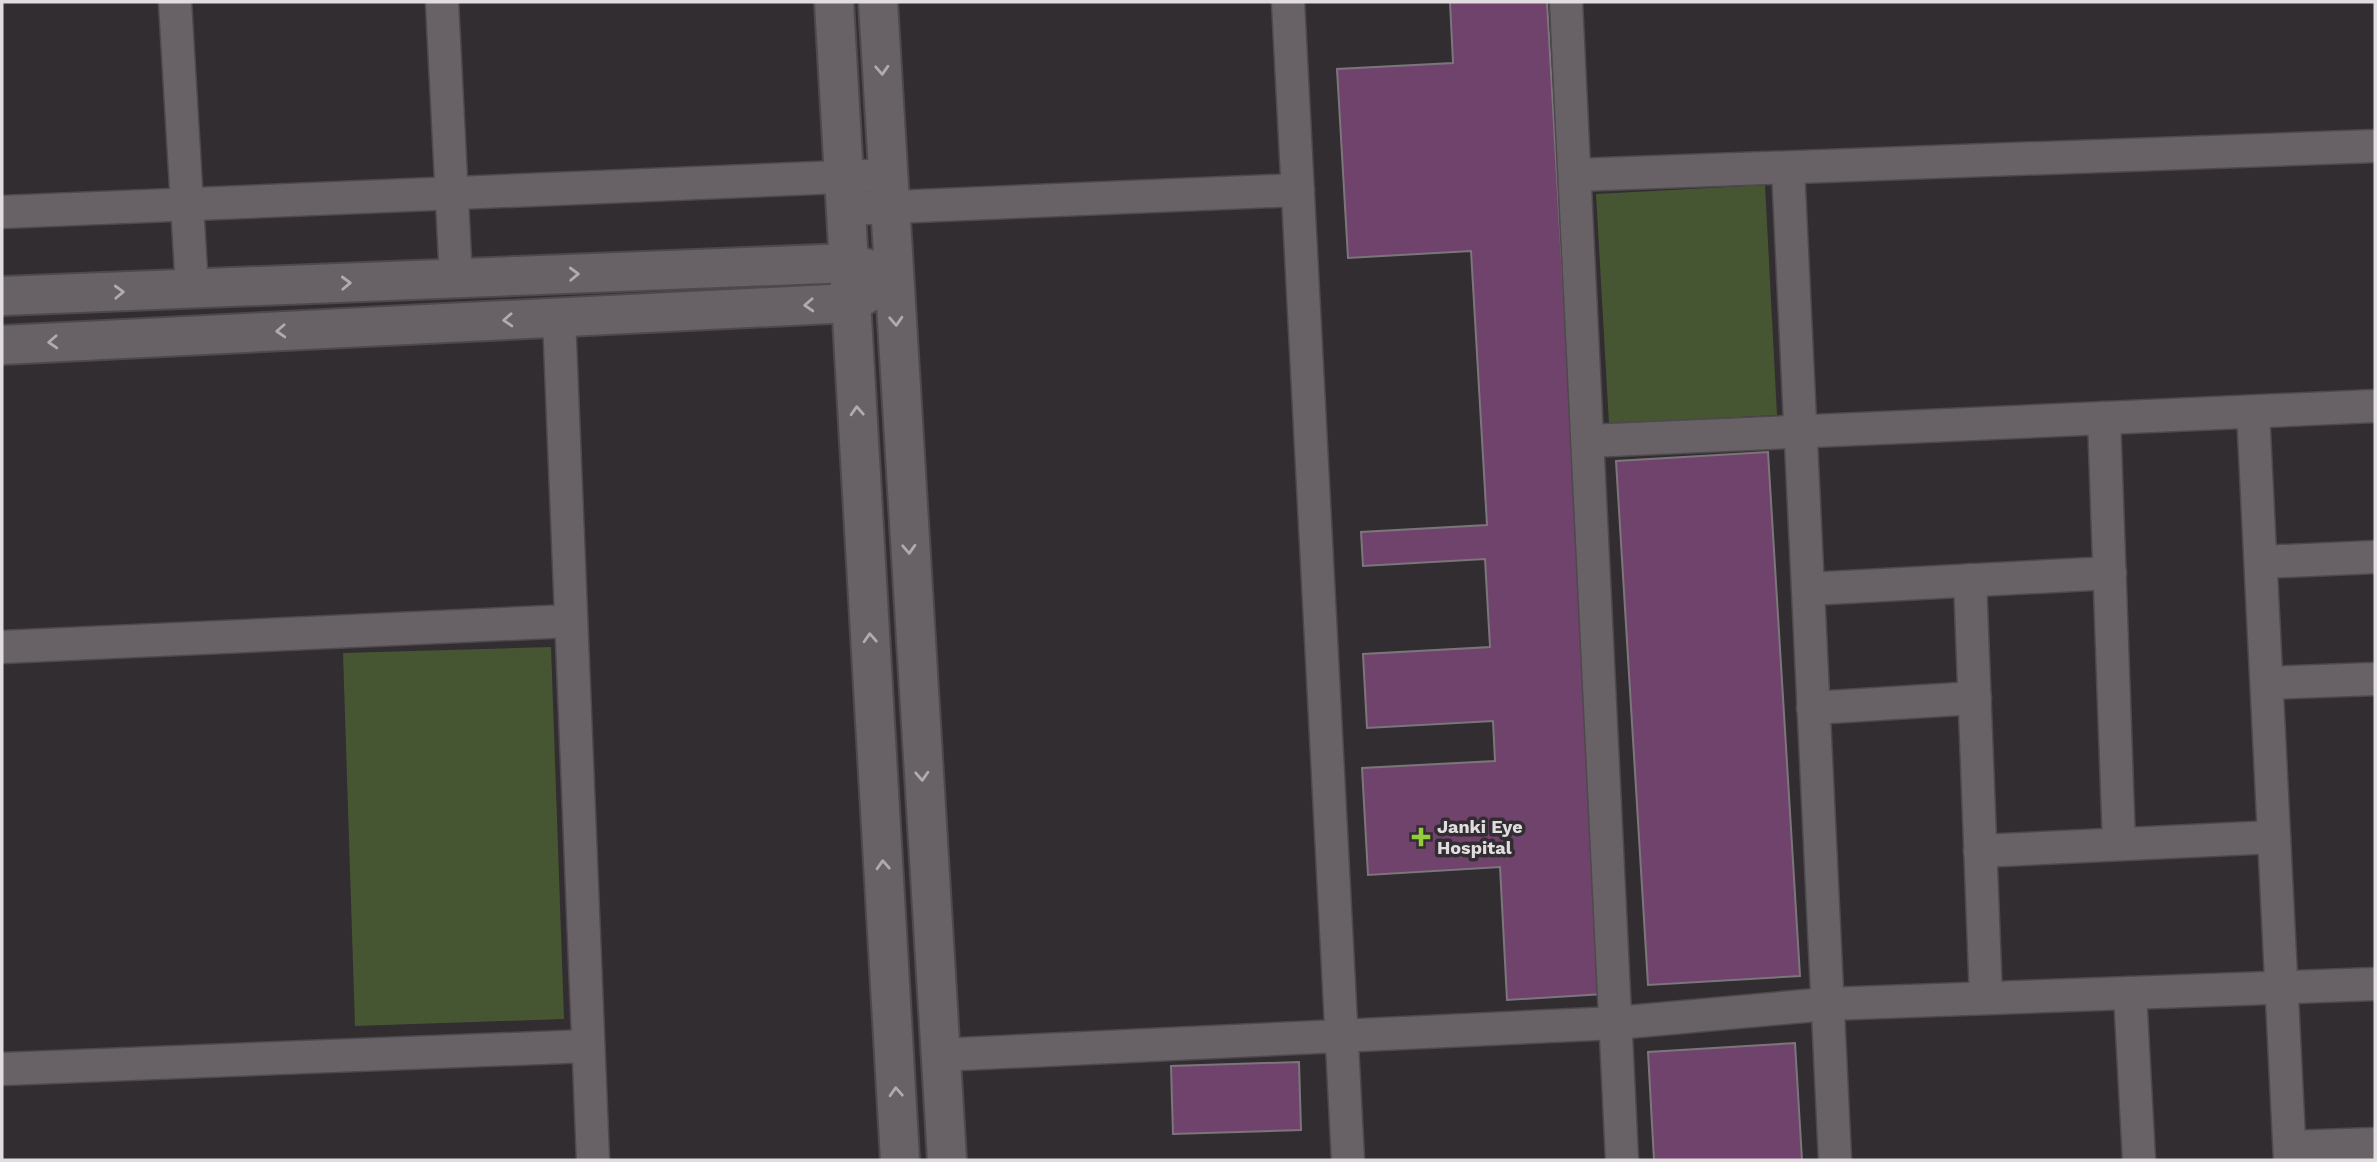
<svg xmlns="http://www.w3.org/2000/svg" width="2377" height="1162" viewBox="0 0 2377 1162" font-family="'Work Sans',sans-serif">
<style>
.green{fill:#465532}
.building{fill:#70436c;stroke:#7c767c;stroke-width:2}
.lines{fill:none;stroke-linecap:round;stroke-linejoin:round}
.street-casing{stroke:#4d494c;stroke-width:35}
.secondary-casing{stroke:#4d494c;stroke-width:42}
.street{stroke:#686267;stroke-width:32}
.secondary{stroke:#686267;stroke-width:38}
.oneway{stroke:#b0abaf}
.poi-dot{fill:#95cc3b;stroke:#322d31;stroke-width:2.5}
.labels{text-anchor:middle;stroke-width:7;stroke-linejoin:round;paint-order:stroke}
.poi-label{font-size:18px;font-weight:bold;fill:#e0dcdf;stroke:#322d31;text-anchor:start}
</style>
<rect width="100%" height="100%" fill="#322d31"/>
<!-- green -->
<g class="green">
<path d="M1765,185L1777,415L1609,424L1596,194Z"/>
<path d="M551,647L564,1019L355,1026L343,653Z"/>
</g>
<!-- building -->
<g class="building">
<path d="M1450,2H1547L1604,994L1507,1000L1500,867L1368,875L1362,768L1495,761L1493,721L1367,728L1363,654L1490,647L1485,559L1363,566L1361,532L1487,525L1471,251L1348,258L1337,69L1453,63Z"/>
<path d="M1768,452L1800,976L1648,985L1616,461Z"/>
<path d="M1795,1043L1802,1160H1654L1648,1052Z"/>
<path d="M1299,1062L1301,1130L1173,1134L1171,1066Z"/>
</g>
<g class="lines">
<!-- street casing -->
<g class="street-casing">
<g id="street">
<path d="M175,2L192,289"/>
<path d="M442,2L456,279"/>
<path d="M1288,2L1348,1160"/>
<path d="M1566,2L1622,1160"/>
<path d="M1788,168L1835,1160"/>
<path d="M1575,175L2375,146"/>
<path d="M846,209L1298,190"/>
<path d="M2,212L888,175"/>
<path d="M559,317L593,1160"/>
<path d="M2253,412L2290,1160"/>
<path d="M2104,418L2119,844"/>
<path d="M1588,441L2375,406"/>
<path d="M2261,562L2375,557"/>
<path d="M1970,580L1986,998"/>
<path d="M1808,589L2110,573"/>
<path d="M2,647L571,621"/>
<path d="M2267,683L2375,679"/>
<path d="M1813,708L1975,698"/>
<path d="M1980,851L2274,837"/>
<path d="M2130,993L2139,1160"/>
<path d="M939,1055L1616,1023L1827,1004L2375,984"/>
<path d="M2,1069L588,1046"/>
<path d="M2290,1147L2375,1144"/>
</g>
</g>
<!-- secondary casing -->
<g class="secondary-casing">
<g id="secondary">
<path d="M834,2L900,1160"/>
<path d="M878,2L947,1160"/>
<path d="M2,296L849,263L875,271"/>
<path d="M2,345L851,303L874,289"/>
</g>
</g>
<!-- street -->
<use href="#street" class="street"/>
<!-- secondary -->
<use href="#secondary" class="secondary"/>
</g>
<!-- one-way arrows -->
<defs><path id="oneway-chevron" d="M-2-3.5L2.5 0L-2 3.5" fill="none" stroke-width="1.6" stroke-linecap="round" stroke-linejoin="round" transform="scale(1.75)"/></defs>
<g class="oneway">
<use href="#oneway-chevron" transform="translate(882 70) rotate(87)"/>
<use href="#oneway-chevron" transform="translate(574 274) rotate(-2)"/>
<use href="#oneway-chevron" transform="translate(346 283) rotate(-2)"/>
<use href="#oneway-chevron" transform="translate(119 292) rotate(-2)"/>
<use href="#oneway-chevron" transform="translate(809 305) rotate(177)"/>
<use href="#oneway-chevron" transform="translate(508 320) rotate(177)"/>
<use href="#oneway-chevron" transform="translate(896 321) rotate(87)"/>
<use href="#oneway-chevron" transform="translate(281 331) rotate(177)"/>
<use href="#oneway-chevron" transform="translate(53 342) rotate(177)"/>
<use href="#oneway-chevron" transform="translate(857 411) rotate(-93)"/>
<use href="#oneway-chevron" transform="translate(909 549) rotate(87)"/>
<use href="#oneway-chevron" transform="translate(870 638) rotate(-93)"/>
<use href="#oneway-chevron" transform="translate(922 776) rotate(87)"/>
<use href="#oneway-chevron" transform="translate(883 865) rotate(-93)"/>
<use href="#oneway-chevron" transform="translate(896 1092) rotate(-93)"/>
</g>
<!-- markers -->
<path class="poi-dot" d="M1417.5 826.5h7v7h7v7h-7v7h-7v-7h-7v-7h7z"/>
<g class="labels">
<!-- poi labels -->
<g class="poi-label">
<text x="1437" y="833">Janki Eye<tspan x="1437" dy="21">Hospital</tspan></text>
</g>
</g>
<!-- border -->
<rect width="2377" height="1162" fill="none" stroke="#e0dcdf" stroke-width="7"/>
</svg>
